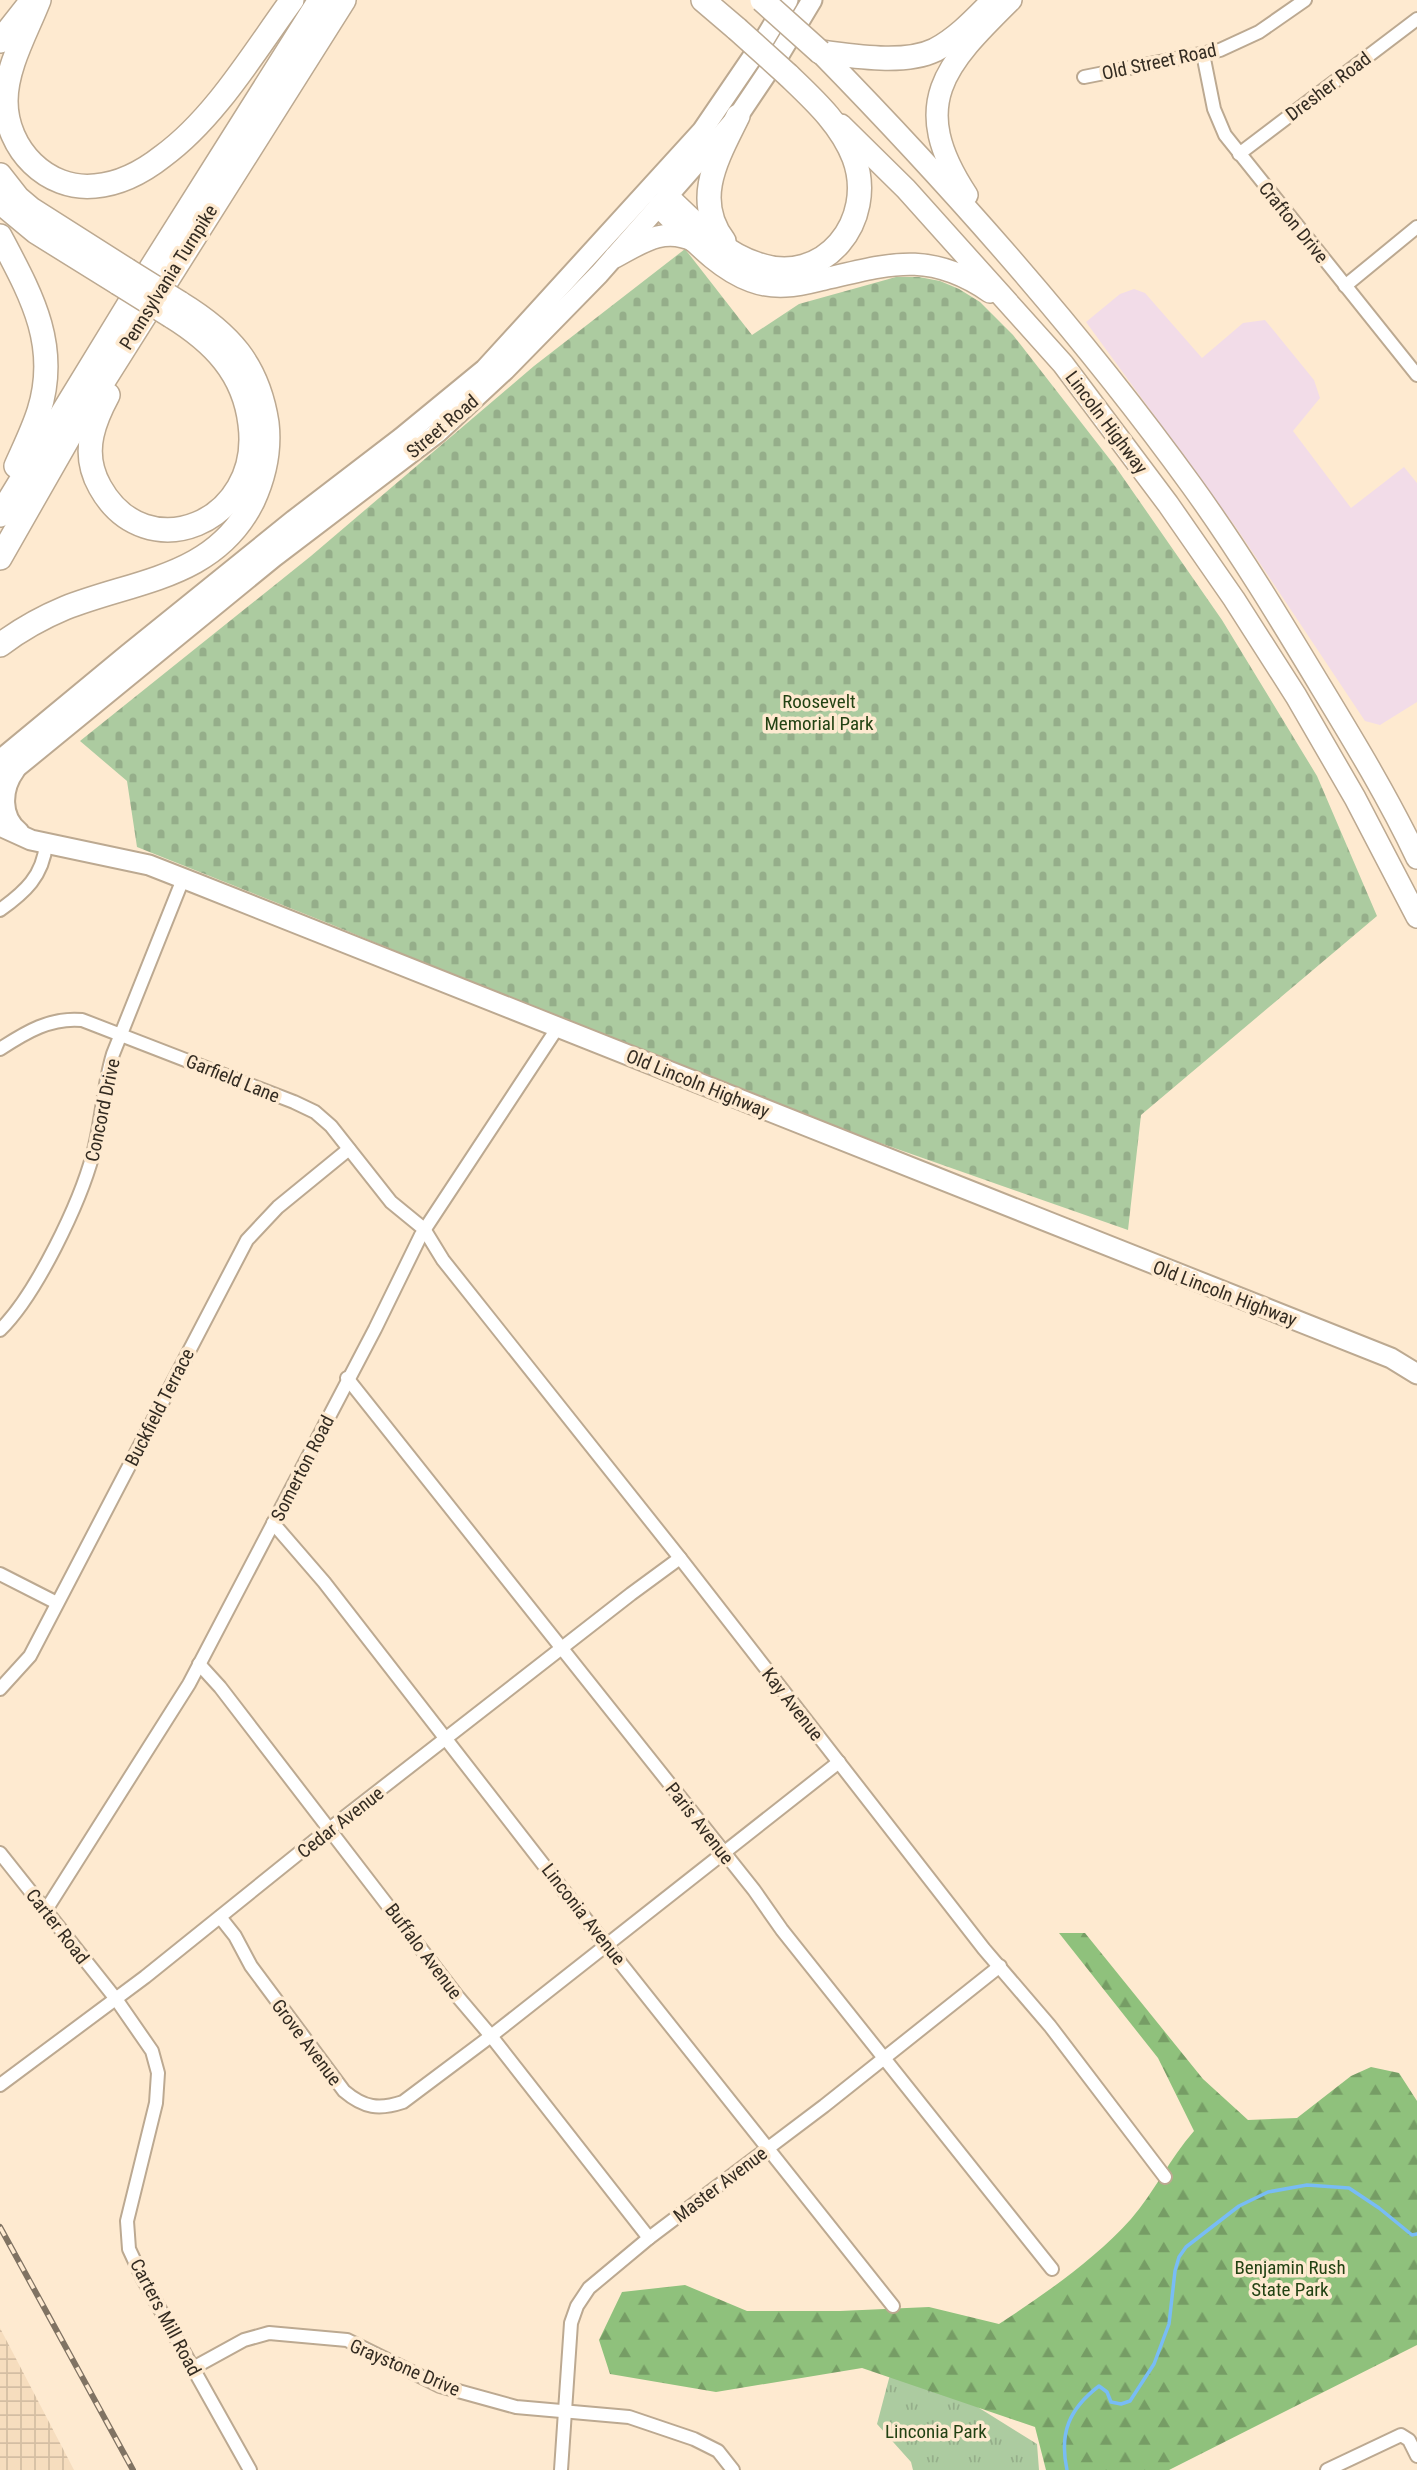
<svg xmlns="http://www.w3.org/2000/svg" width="1417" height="2470" viewBox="0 0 1417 2470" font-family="'Roboto Condensed',sans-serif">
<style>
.commercial{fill:#f2dce8}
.industrial{fill:url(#industrial-grid)}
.grass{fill:url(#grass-tufts)}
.forest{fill:url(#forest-firs)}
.cemetery{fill:url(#cemetery-stones)}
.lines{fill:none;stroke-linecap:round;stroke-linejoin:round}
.stream{stroke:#78bcf5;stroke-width:3.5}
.minor-casing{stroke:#bca991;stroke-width:16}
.primary-casing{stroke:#bca991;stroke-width:23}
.trunk-casing{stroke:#bca991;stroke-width:24}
.motorway-casing{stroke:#bca991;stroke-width:26}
.minor{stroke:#fff;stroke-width:12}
.primary{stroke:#fff;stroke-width:19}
.trunk{stroke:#fff;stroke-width:21}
.motorway{stroke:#fff;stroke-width:23}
.rail-casing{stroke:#807363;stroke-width:6}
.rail{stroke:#feead0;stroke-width:3.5;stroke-dasharray:10;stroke-linecap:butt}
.motorway-bridge-casing{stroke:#bca991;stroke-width:26;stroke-linecap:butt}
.motorway-bridge{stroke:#fff;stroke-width:23}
.labels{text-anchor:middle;stroke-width:7;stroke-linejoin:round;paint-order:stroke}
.street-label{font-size:19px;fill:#342c22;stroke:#feead0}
.park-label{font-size:19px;fill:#224213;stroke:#feead0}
</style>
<defs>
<pattern id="industrial-grid" width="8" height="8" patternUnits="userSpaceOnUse" patternTransform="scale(1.75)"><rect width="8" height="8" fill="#f6ddbe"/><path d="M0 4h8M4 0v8" fill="none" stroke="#d4bea3"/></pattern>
<pattern id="grass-tufts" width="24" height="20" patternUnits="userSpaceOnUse" patternTransform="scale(1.75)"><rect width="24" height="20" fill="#accba0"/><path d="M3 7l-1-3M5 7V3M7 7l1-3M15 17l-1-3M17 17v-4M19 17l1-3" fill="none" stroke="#95ae8a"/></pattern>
<pattern id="forest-firs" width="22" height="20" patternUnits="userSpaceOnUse" patternTransform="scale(1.75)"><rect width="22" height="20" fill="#8fc17c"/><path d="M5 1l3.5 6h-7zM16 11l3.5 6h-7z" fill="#769d65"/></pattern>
<pattern id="cemetery-stones" width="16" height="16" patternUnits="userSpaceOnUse" patternTransform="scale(1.75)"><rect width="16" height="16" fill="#accba0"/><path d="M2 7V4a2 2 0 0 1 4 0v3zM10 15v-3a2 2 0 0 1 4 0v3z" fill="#95ae8a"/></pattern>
</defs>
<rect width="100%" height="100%" fill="#feead0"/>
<!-- commercial -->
<path class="commercial" d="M1134,289L1145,293L1202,358L1243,323L1265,320L1314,380L1320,398L1293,431L1351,508L1404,467L1417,483V702L1380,725L1365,721L1237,529L1086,322L1120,294Z"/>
<!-- industrial -->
<path class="industrial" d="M0,2328L74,2470H0Z"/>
<!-- grass -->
<path class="grass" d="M891,2371L976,2406L1037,2444L1039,2470H913L911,2462L877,2424Z"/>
<!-- forest -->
<path class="forest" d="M1059,1933H1085L1203,2079L1248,2120L1297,2118L1351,2076L1371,2067L1399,2073L1417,2101V2345L1169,2470H1046L1035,2427L862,2368L716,2392L610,2374L599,2340L622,2292L685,2285L747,2311H840L929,2307L999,2324C1046,2293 1093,2261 1131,2219C1154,2193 1170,2158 1194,2131L1158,2058Z"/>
<!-- cemetery -->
<path class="cemetery" d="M685,249L752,335L799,304L896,277H919L940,281L959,289L980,302L1013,335L1115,466L1222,620L1317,776L1377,916L1141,1115L1128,1230L752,1098L330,924L137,847L127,781L80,741L311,556L534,366Z"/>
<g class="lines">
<!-- stream -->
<path class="stream" d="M1067,2470C1059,2433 1069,2409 1099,2386L1107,2392L1111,2402L1121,2404L1130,2401L1154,2364L1169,2324L1175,2271L1179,2257L1186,2247L1239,2206L1268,2192L1307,2185L1349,2188L1379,2208L1412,2235L1417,2234"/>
<!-- minor casing -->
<g class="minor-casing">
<g id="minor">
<path d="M1203,54L1214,109L1225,135L1417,375"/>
<path d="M1084,77L1220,50L1259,32L1305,0"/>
<path d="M1239,154L1417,19"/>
<path d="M1345,286L1417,227"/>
<path d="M0,910C25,892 43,876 46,844"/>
<path d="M0,1049C26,1032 51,1017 82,1020L294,1102L315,1112L331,1126L391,1202L424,1229L443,1260L680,1558L984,1949L1050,2026L1165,2177"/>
<path d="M0,1330C36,1295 80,1203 93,1154C102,1121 103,1087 113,1054L183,879"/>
<path d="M347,1378L754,1890L782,1930L1052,2269"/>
<path d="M273,1523L324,1582L595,1931L893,2306"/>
<path d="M0,1574L57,1603"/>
<path d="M199,1664L220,1687L458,1997L491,2036L649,2238"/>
<path d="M0,1689L30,1656L247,1240L278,1207L349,1149"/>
<path d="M0,1853L116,1999L152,2051L158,2073L156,2103L127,2221L129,2249L143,2279L250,2470"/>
<path d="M46,1910L189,1684L375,1329L421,1235L558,1027"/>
<path d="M220,1917L235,1936L251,1966L344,2091C364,2108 379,2110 403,2102L491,2036L839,1762"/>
<path d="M0,2085L145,1977L314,1841L631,1594L680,1558"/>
<path d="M193,2368L244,2340L269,2333L347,2340L440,2386L516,2407L629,2417L694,2439L718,2451L733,2470"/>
<path d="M561,2470L571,2323L577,2306L589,2288L649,2238L824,2106L1000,1966"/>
<path d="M1327,2470L1401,2435L1409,2440L1417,2456"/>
</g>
</g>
<!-- primary casing -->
<g class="primary-casing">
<g id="primary">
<path d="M0,760L128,654L294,520L401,438L485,369L702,131L764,40L788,0"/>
<path d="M15,770C1,789 0,817 19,832"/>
<path d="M0,781L274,557L437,433L505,370L599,274L738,116L779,55L812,0"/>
<path d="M0,826L31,840L149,865L195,883L1391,1358L1417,1374"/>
</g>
</g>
<!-- trunk casing -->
<g class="trunk-casing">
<g id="trunk">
<path d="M820,52C953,188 1080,331 1192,486C1239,551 1280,619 1321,687C1355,743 1389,799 1417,858"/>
<path d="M841,125L906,189L1063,364L1168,504L1234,599L1296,696L1355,798L1417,917"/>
<path d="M967,195C907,104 945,65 1011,0"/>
<path d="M659,207C687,233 715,268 751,281C775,290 796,286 820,280C887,265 928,249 990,292"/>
<path d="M615,257C641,243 664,226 694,241"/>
</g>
</g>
<!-- motorway casing -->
<g class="motorway-casing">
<g id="motorway">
<path d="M39,0C27,31 6,67 6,101C6,149 47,191 95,186C120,184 144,171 163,156C215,118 254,52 292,0"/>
<path d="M703,0L737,29"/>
<path d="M0,41L30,3"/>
<path d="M820,52C853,56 904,65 935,50C958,38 976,18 994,0"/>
<path d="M0,175L18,198L31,209L127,270"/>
<path d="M668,198C695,223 720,252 757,264C824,288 877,220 854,158C841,124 813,99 788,75"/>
<path d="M0,202L36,232L118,283"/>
<path d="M0,236C30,293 60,344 39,411C33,430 24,448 16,466"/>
<path d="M724,241C692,199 718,157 738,116"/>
<path d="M108,395C101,408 95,421 92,435C88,453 91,471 100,487C146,570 263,523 250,424C244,373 213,342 171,316"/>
<path d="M0,515L151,268L320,0"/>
<path d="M0,558L77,423L344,0"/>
<path d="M0,645C20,630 41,618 65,608C136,580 215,578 253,501C264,477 270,449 267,423C258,364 229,333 180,303"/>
</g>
</g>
<!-- minor -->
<use href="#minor" class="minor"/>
<!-- primary -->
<use href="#primary" class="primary"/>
<!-- trunk -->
<use href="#trunk" class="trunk"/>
<!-- motorway -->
<use href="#motorway" class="motorway"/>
<!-- rail casing -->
<g class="rail-casing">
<path id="rail" d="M0,2227L133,2470"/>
</g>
<!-- rail -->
<use href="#rail" class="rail"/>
<!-- motorway-bridge casing -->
<g class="motorway-bridge-casing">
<g id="motorway-bridge">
<path d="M762,0L820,52"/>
<path d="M737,29L788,75"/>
<path d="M127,270L180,303"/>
<path d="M118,283L171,316"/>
</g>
</g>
<!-- motorway-bridge -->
<use href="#motorway-bridge" class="motorway-bridge"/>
</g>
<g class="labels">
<!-- street labels -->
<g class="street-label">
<text transform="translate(1159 61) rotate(-12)" y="7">Old Street Road</text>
<text transform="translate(1328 86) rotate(-37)" y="7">Dresher Road</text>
<text transform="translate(1294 222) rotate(51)" y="7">Crafton Drive</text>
<text transform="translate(168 277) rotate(-58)" y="7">Pennsylvania Turnpike</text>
<text transform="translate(1107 422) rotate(53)" y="7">Lincoln Highway</text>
<text transform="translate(442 426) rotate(-40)" y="7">Street Road</text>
<text transform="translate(233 1078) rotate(22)" y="7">Garfield Lane</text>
<text transform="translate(698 1083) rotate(22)" y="7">Old Lincoln Highway</text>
<text transform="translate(102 1110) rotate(-78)" y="7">Concord Drive</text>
<text transform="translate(1225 1293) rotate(21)" y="7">Old Lincoln Highway</text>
<text transform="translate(159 1407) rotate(-63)" y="7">Buckfield Terrace</text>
<text transform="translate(302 1468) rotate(-63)" y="7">Somerton Road</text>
<text transform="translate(793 1704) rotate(52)" y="7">Kay Avenue</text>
<text transform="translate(340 1822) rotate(-38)" y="7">Cedar Avenue</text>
<text transform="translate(700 1823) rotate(52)" y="7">Paris Avenue</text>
<text transform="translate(584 1914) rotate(52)" y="7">Linconia Avenue</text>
<text transform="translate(58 1926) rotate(52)" y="7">Carter Road</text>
<text transform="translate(424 1951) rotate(53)" y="7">Buffalo Avenue</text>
<text transform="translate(307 2042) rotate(53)" y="7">Grove Avenue</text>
<text transform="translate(720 2184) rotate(-37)" y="7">Master Avenue</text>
<text transform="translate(166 2317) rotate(62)" y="7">Carters Mill Road</text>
<text transform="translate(405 2367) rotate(23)" y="7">Graystone Drive</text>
</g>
<!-- park labels -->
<g class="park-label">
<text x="819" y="708">Roosevelt<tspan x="819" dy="22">Memorial Park</tspan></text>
<text x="1290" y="2274">Benjamin Rush<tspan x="1290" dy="22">State Park</tspan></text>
<text x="936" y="2438">Linconia Park</text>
</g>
</g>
</svg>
